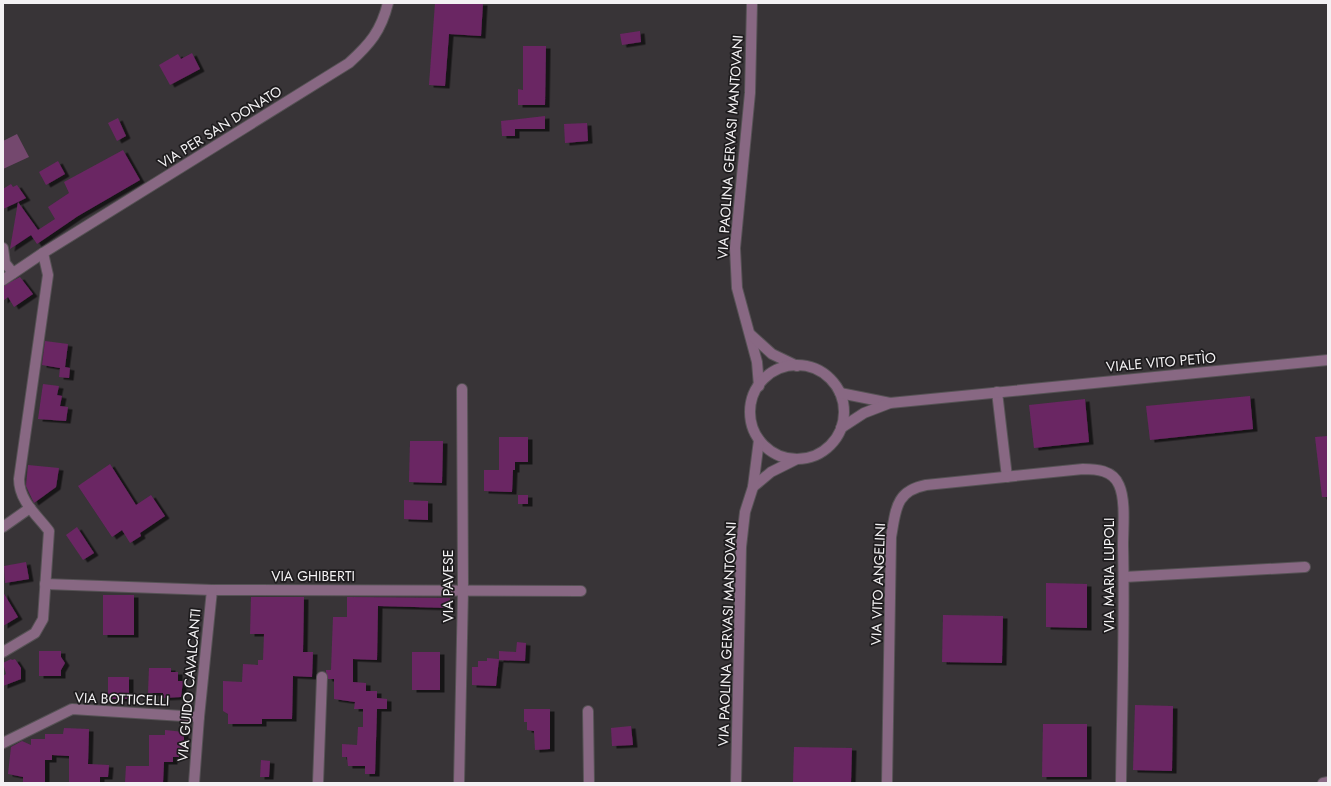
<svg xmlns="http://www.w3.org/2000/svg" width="1331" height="786" viewBox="0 0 1331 786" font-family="Jost,sans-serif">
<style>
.green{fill:#74486e}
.building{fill:#6a2663;filter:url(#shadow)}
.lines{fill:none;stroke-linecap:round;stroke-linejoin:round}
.minor-casing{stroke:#565255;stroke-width:12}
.tertiary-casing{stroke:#565255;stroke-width:12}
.minor{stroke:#886883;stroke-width:10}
.tertiary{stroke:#886883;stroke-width:10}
.labels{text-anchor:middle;stroke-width:3.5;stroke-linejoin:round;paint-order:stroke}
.street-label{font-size:14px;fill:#f3f1f3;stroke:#1e1c1e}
</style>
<defs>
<filter id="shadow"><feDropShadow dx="4.5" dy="2.5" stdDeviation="0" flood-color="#0009"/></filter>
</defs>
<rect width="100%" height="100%" fill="#383437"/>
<!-- green -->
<path class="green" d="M17,134L29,157L3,169V141Z"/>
<!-- building -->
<g class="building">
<path d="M435,3H483L481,36L449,34L445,86L429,85Z"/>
<path d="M640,31L641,42L622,45L620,34Z"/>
<path d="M523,46H546L545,105H518V89L523,90Z"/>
<path d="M192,53L200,69L170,85L159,65L178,54L181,59Z"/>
<path d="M545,116V129H515V136H502L501,121Z"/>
<path d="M118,118L126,136L117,141L108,123Z"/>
<path d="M587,123L588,141L565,143L564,124Z"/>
<path d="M123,150L140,180L78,216L37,244L31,235L10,249L18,202L3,209V189L11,184L13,187L17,185L26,198L18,202L38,230L55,219L48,207L69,193L64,182Z"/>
<path d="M58,161L65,174L46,185L39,172Z"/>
<path d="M20,277L33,294L14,307L8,297L3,301V286Z"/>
<path d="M45,341L68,344L65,367L70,368L69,378L59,377L60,368L42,365Z"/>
<path d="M43,384L59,386L57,395L62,396L60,406L68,407L66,421L38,419Z"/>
<path d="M1250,396L1253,429L1150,440L1146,406Z"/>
<path d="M1085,399L1089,442L1034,448L1029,405Z"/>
<path d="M1328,436V497H1322L1315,437Z"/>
<path d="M499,437H528V462H515V470H513L512,492L484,491V470H499Z"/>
<path d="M410,441H443L442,483L409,482Z"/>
<path d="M110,464L136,505L151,495L165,516L140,533L141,536L130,543L122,530L112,537L78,486Z"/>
<path d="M28,465L59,468L56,487L34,503L26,486Z"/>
<rect x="518" y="495" width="10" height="9"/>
<path d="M404,500L428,501V520L404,519Z"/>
<path d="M77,527L94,553L83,560L66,535Z"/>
<path d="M26,562L29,579L5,583L4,566Z"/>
<path d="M1046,583L1087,584V628L1046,627Z"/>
<path d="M3,592L18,617L3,626Z"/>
<rect x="103" y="595" width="31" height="40"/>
<path d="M251,597H304L303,652H313L312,677L293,676L292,719H262V724H228V714L223,711V681L242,682L243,664L258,665V660H263L264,634H250Z"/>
<path d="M347,597L450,598V608L378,606L377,660L353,659V682L366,683V691H377V698L387,699V709H377L375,774H365V766H348L347,757H342V744L357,745L358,727H363V709H354L355,702L334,699V679H328L326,672V670H331L333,617H347Z"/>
<path d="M943,615L1003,616L1002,663L942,662Z"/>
<path d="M517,642L526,643L525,661L499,660V651L516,652Z"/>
<path d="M39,651H61V657L65,663L61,670V676H39Z"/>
<rect x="412" y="652" width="28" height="38"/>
<path d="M487,658L499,659L496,686L472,685V667H478V661H487Z"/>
<path d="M11,659L12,660L15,659L21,668V679L3,686V676L6,674L3,663Z"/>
<path d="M149,668H171V672H178V681H183L181,697L163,698V693H148Z"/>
<rect x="108" y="677" width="21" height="22"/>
<path d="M1135,705L1173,706L1172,771L1133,770Z"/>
<path d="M524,709H550V749L535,750L534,731L527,730V722H524Z"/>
<path d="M1043,724H1087V777H1042Z"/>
<path d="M631,726L633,745L612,746L611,728Z"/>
<path d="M64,728L89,729L88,764L109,765L108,777H100V783H69V756L52,755V760H45V783H23V777L8,774L11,747L22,741L31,745V739H45V734H63Z"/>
<path d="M165,730L184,732V749H179V757H173V762H164L163,783H125L126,766H149V735H165Z"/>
<path d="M794,747L852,748L851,783H793Z"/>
<path d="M261,760L270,761L269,777H260Z"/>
</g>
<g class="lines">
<!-- minor casing -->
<g class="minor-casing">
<g id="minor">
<path d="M752,3L750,93L735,248L737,288L757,362L759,386"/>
<path d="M3,248L5,263L13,273"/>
<path d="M751,335L772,354L797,366"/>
<circle cx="797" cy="412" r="47"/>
<path d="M997,392L1007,477"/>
<path d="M840,393L890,403L1328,360"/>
<path d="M841,428L864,413L890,403"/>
<path d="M753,487L771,472L797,459"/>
<path d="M3,527L30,508"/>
<path d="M1124,577L1305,567"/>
<path d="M45,584L212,590L581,591"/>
<path d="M3,652L35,633L43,619L49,531C37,515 19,501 19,479L48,275L43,253"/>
<path d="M588,711L589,783"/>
<path d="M3,743L72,709L199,717"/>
<path d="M194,783L199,717L212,590"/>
<path d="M318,783L322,677"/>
<path d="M459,783L463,590L462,389"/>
<path d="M736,783L741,547L745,512L753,487L759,440"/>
<path d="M887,783L891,537C896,510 895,491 926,485L1083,469C1096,469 1113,470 1119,485C1126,500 1123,529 1123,545C1125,624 1122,704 1121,783"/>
<path d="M1323,783L1328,782"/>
</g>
</g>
<!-- tertiary casing -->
<g class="tertiary-casing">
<path id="tertiary" d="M3,280L43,253L349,63C370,44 381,31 388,3"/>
</g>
<!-- minor -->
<use href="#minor" class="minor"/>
<!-- tertiary -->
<use href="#tertiary" class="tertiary"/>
</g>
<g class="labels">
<!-- street labels -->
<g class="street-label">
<text transform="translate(220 127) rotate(-32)" y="5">VIA PER SAN DONATO</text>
<text transform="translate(730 147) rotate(-86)" y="5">VIA PAOLINA GERVASI MANTOVANI</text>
<text transform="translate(1161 362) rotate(-5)" y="5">VIALE VITO PETÌO</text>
<text transform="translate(1109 575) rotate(-90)" y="5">VIA MARIA LUPOLI</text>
<text x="313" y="581">VIA GHIBERTI</text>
<text transform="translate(878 584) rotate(-88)" y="5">VIA VITO ANGELINI</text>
<text transform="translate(448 586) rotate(-90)" y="5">VIA PAVESE</text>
<text transform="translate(727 634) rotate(-88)" y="5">VIA PAOLINA GERVASI MANTOVANI</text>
<text transform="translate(189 685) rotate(-85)" y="5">VIA GUIDO CAVALCANTI</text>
<text transform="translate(122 699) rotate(2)" y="5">VIA BOTTICELLI</text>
</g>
</g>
<!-- border -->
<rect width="1331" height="786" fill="none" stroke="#f3f1f3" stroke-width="8"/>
</svg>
